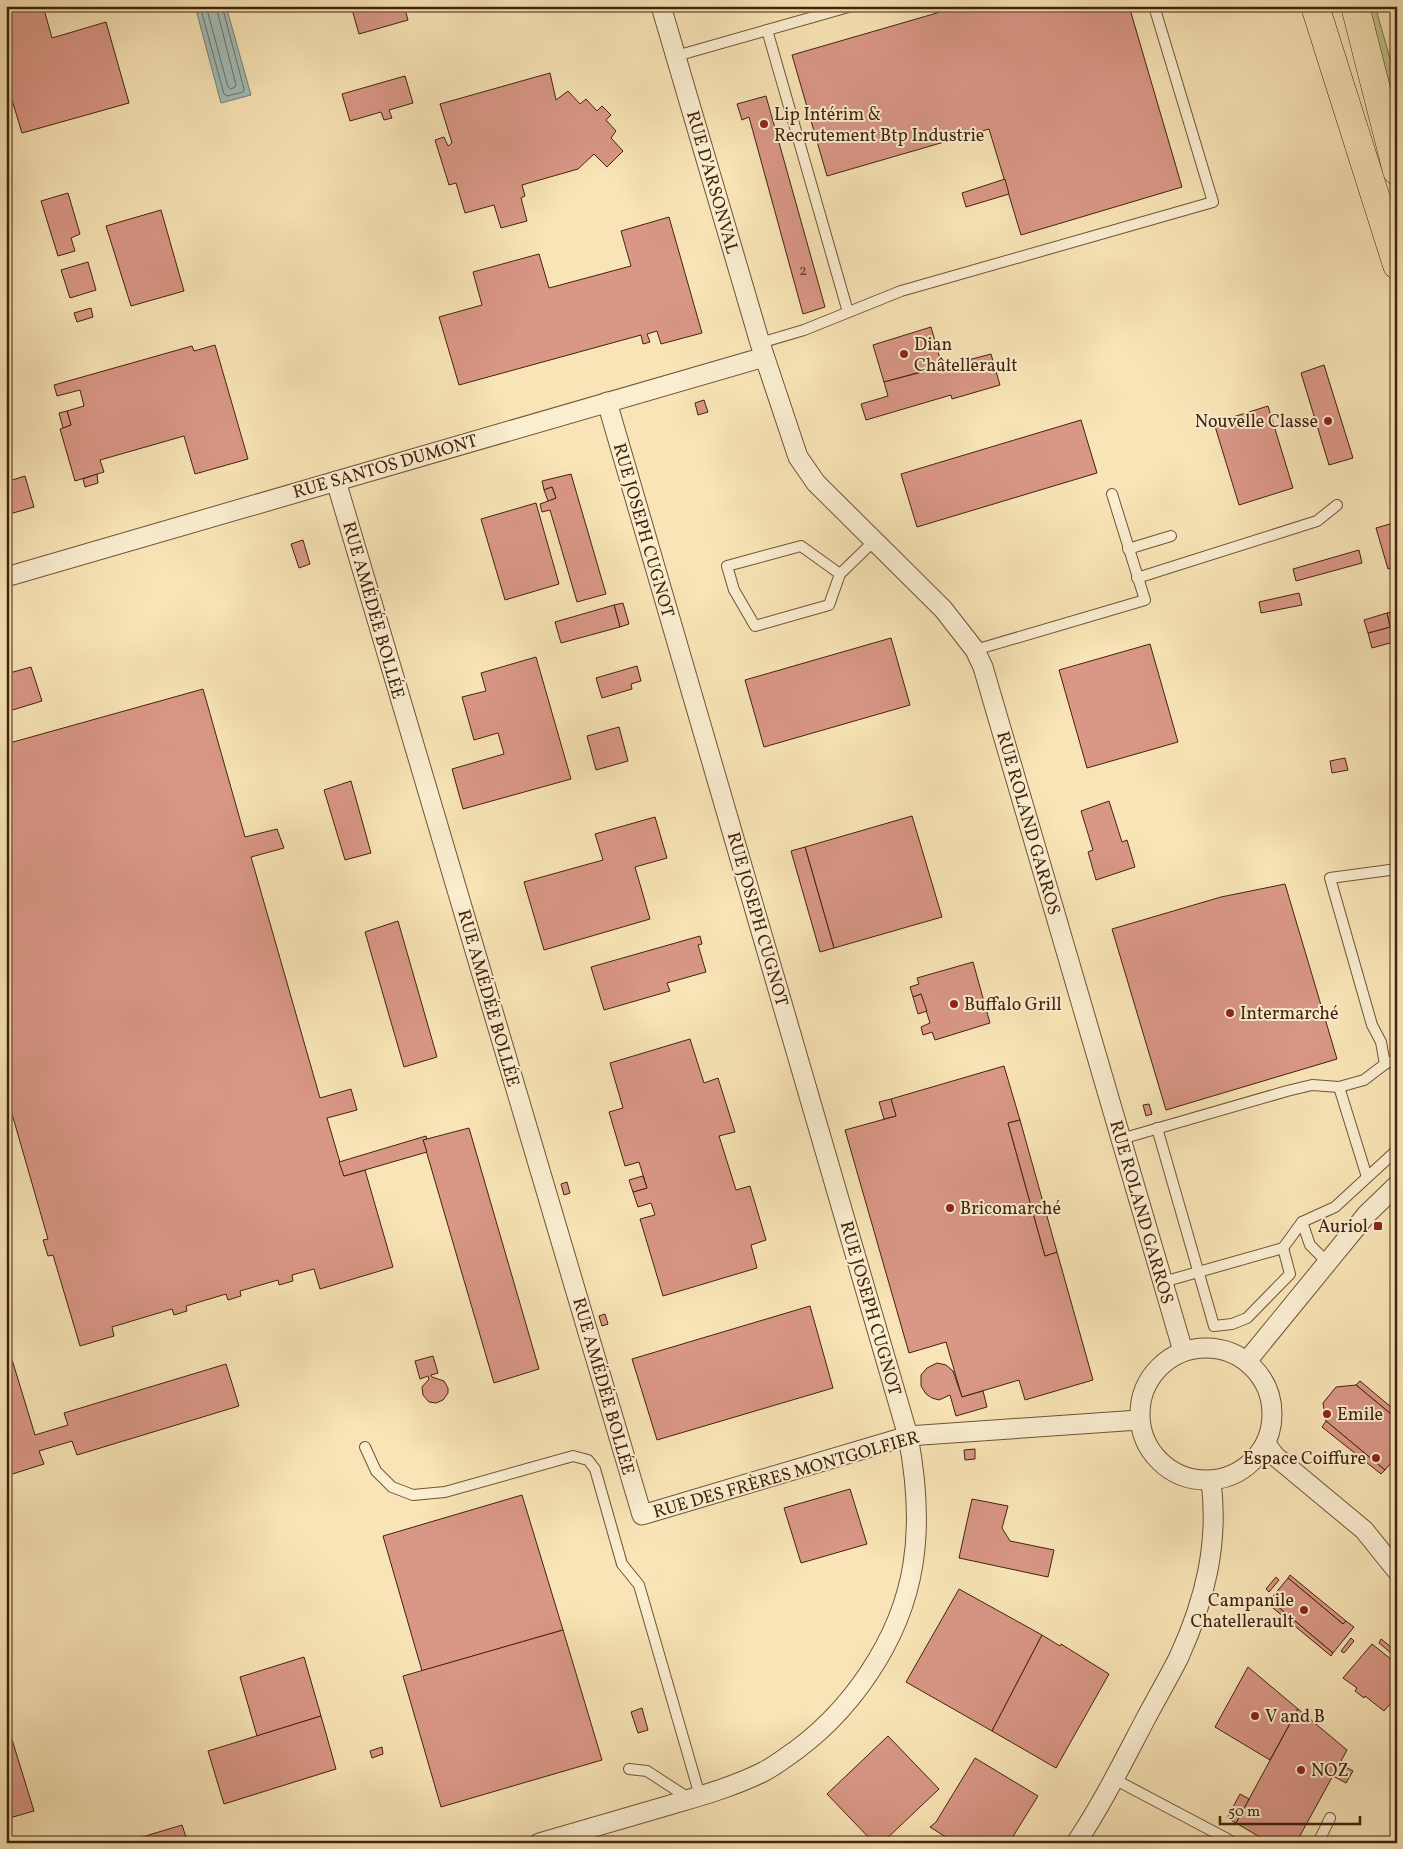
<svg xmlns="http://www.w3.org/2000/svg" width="1403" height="1849" viewBox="0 0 1403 1849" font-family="Vollkorn,serif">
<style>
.green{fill:#c3c289;stroke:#82724a}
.water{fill:#a0bcb7;stroke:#7a7f73}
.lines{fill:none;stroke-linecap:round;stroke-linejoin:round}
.shore{stroke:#717062;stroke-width:1}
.building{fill:#d99786;stroke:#42230c}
.lane-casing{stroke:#705336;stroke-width:12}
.street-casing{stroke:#705336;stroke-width:21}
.primary-casing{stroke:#42230c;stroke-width:29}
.lane{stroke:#faedd0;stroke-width:10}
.street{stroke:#faedd0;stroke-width:19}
.primary{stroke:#f8e4b6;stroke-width:28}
.poi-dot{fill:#8f2418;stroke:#faedd0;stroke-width:2}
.labels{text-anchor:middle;stroke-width:4;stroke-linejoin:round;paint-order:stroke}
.number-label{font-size:15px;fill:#68402a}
.poi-label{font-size:18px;fill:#42230c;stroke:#faedd0;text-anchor:start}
.street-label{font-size:18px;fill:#42230c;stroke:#faedd0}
</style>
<rect width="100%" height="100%" fill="#f8e4b6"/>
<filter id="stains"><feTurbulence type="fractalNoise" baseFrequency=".004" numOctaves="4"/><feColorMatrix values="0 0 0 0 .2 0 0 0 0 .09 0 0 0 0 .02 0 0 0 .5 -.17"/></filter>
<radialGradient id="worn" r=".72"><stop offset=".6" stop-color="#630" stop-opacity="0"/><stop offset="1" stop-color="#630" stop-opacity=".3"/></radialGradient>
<!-- green -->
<path class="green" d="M1365,6H1375L1397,83V129Z"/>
<!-- water -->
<path class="water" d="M195,6H226L251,95L221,103Z"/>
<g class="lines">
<!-- shore -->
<g class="shore">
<path d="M200,6L224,94L227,96L243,92L244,89L222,6"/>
<path d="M206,6L228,87L231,89L235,87L236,85L216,6"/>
</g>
</g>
<!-- building -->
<g class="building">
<path d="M6,6H43L52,38L106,22L129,103L22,133L6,80Z"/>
<path d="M351,6H404L408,20L359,34Z"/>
<path d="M961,6H1129L1182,187L1021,235L989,129L827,176L792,55Z"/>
<path d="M550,73L556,100L568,91L580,104L586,99L597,111L602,106L611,115L606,120L616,131L611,138L623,151L607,167L594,154L578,169L522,185L525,196L521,198L527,221L501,228L494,205L465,213L456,183L449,185L435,140L444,137L448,146L452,143L440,104Z"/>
<path d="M405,76L413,103L389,110L392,118L384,120L381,112L350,121L342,94Z"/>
<path d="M766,96L825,307L803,314L749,117L742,120L737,104Z"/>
<path d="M1005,179L1009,194L966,207L962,193Z"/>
<path d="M68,193L80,234L71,238L75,251L58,256L41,201Z"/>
<path d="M161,210L184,291L131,306L106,226Z"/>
<path d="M669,217L702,333L661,344L657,331L647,334L650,342L643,344L641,335L459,385L439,317L482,305L473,272L539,254L549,288L631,266L621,231Z"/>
<path d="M88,262L96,290L70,298L61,270Z"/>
<path d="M91,308L93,317L77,322L74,313Z"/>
<path d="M931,327L942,366L884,382L873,345Z"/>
<path d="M215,345L248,459L195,474L184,436L100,460L104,472L75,481L60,429L71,425L67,411L84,406L80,390L57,396L54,385L192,346L194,351Z"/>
<path d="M991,354L1000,385L952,399L951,395L866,420L861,404L888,396L884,382Z"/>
<path d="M1324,365L1353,458L1329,465L1301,373Z"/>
<path d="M704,400L708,412L698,415L695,403Z"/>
<path d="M1268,406L1293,488L1239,505L1214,423Z"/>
<path d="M67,411L71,425L63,428L59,413Z"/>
<path d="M1081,420L1097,473L917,527L901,474Z"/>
<path d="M97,474L98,483L85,487L83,479Z"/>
<path d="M571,474L606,594L577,602L550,510L542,512L540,504L556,498L552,487L544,490L542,481Z"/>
<path d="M25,476L34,507L6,515V482Z"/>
<path d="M552,487L556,498L548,501L544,490Z"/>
<path d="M536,503L559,584L505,600L481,519Z"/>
<path d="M1397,522V566L1388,569L1376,528Z"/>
<path d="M303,540L310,564L299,568L291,544Z"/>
<path d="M1359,550L1362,563L1296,581L1293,569Z"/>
<path d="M1299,593L1302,605L1261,613L1259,602Z"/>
<path d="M623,603L629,624L620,627L614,605Z"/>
<path d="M614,605L620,627L561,643L555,622Z"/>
<path d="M1397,611V641L1372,648L1368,633L1390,627L1387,613Z"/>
<path d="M1387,613L1390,627L1368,633L1364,620Z"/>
<path d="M891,638L910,705L764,747L745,680Z"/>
<path d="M1150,644L1178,742L1087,768L1059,670Z"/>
<path d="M536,657L571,779L463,809L452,769L504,754L498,733L474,740L462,697L486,691L481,673Z"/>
<path d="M637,666L641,681L631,684L632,689L602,698L596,678Z"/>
<path d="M31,667L42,701L6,712V674Z"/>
<path d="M203,689L245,837L277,829L284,848L251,857L320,1098L351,1089L357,1110L327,1118L344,1176L365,1170L393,1267L320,1289L314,1269L292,1275L293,1281L279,1285L278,1280L240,1291L241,1296L228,1300L226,1294L186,1306L187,1311L174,1315L172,1309L112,1327L114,1336L80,1346L53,1255L48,1256L43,1240L48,1239L6,1093V744Z"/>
<path d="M619,727L628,761L596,770L587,736Z"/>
<path d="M1345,758L1348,770L1332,773L1330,761Z"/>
<path d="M351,781L371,853L345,860L324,790Z"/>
<path d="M1109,801L1122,842L1127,840L1135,867L1096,880L1088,852L1093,850L1081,811Z"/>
<path d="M912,816L942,917L834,948L805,847Z"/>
<path d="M655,817L667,858L635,867L650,919L544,950L524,882L603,860L595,834Z"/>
<path d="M805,847L834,948L820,952L791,851Z"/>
<path d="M1285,884L1337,1059L1166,1110L1112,929L1221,897Z"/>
<path d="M398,921L437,1057L404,1067L365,932Z"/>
<path d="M700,936L702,944L698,945L706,972L667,983L670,991L604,1010L591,967Z"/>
<path d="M973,962L990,1023L935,1040L932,1032L923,1035L921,1027L930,1023L921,994L913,997L910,987L919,984L917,978Z"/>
<path d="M921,994L927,1011L918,1014L913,997Z"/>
<path d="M690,1039L704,1083L718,1078L735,1132L719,1136L736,1190L750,1186L766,1240L751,1245L757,1268L663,1296L640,1219L655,1215L651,1203L638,1207L633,1192L647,1188L639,1162L625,1166L609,1112L623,1108L610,1063Z"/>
<path d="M1004,1066L1020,1120L1008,1123L1045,1256L1057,1252L1093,1380L1025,1400L1019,1380L962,1397L946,1342L909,1353L845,1130L896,1116L891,1099Z"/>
<path d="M891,1099L896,1116L884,1119L879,1102Z"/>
<path d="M1149,1104L1152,1114L1146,1116L1143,1105Z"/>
<path d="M1020,1120L1057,1252L1045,1256L1008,1123Z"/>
<path d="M469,1128L539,1369L494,1383L423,1140Z"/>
<path d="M426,1136L427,1139L423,1140L427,1152L344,1176L339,1162Z"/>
<path d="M643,1176L647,1188L633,1192L629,1180Z"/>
<path d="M567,1182L570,1193L564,1195L561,1184Z"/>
<path d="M810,1306L833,1388L657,1440L632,1359Z"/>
<path d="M605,1314L608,1324L602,1326L599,1316Z"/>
<path d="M6,1340L35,1435L68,1425L64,1413L226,1364L239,1406L77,1455L72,1441L39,1451L44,1464L6,1476Z"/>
<path d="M433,1356L438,1373L431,1375L432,1377L444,1381L448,1388V1393L443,1400L436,1403L429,1402L423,1395L422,1387L429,1379L428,1376L420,1379L415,1361Z"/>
<path d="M937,1363L946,1365L953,1371L962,1397L983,1391L987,1407L956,1416L950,1395L939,1400L932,1398L926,1394L921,1386V1375L927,1368Z"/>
<path d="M1360,1381L1397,1412V1419L1356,1385Z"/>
<path d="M1356,1385L1397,1419V1456L1385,1470L1326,1421L1323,1403L1336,1387Z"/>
<path d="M1326,1421L1385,1470L1381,1474L1322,1427Z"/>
<path d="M975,1449V1459L965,1460L964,1450Z"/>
<path d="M850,1489L867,1544L801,1563L784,1508Z"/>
<path d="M522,1495L563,1630L422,1671L383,1536Z"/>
<path d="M972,1499L1008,1506L1002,1528L1010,1541L1054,1550L1048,1577L959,1558Z"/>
<path d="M1290,1575L1346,1621L1343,1624L1288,1578Z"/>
<path d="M1276,1577L1279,1580L1269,1592L1266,1589Z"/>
<path d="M1288,1578L1343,1624L1346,1621L1354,1627L1333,1653L1270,1600Z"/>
<path d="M959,1589L1042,1635L992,1731L906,1682Z"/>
<path d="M1270,1600L1333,1653L1331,1656L1267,1603Z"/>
<path d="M563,1630L602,1760L441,1807L403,1676Z"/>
<path d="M1042,1635L1060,1646L1061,1644L1109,1674L1056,1768L992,1731Z"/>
<path d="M1351,1638L1354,1641L1344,1653L1341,1651Z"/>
<path d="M1381,1639L1397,1652V1658L1379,1643Z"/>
<path d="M1372,1644L1397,1664L1393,1672L1397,1675V1696L1384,1711L1365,1696L1364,1698L1355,1691L1357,1688L1343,1678Z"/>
<path d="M304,1657L321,1716L257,1736L240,1677Z"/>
<path d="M1248,1667L1298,1709L1270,1760L1215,1727Z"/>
<path d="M642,1708L648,1730L638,1733L631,1712Z"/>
<path d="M1298,1709L1347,1750L1296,1843H1270L1236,1823Z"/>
<path d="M321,1716L336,1769L224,1804L208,1751Z"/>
<path d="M6,1720L34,1811L6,1819Z"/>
<path d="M888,1736L939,1789L882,1843H874L827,1794Z"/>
<path d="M382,1747L383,1754L372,1758L370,1751Z"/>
<path d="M975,1758L1038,1796L1009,1843H955L930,1827L936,1822Z"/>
<path d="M1340,1764L1353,1771L1346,1783L1333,1776Z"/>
<path d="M1240,1794L1249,1799L1236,1823L1227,1818Z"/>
<path d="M182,1825L188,1843H129V1841Z"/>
</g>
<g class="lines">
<!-- lane casing -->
<g class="lane-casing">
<g id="lane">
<path d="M767,30L848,312"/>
<path d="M676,56L852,6"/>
<path d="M760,343L804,330L901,291L1213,202L1154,6"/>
<path d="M1128,549L1171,536"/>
<path d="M840,574L801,546L727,566L734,590L755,626L829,605L840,574L874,541"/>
<path d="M1137,578L1317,521L1337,505"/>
<path d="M975,650L1145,600L1112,494"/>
<path d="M1385,1064L1381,1042L1372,1025L1330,878L1397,869"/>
<path d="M1339,1087L1367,1177"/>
<path d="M1157,1128L1214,1326L1232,1324L1247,1318L1290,1274L1283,1248"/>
<path d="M1121,1139L1287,1091L1312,1085L1339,1087L1364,1080L1385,1064L1397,1059"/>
<path d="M1302,1222L1310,1245L1327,1262"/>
<path d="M1163,1282L1283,1248L1302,1222L1335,1207L1397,1150"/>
<path d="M365,1447L376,1471L392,1487L413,1495L445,1492L573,1456L588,1460L595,1469L622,1564L639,1585L700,1796"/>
<path d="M629,1769L647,1771L690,1799"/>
<path d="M1114,1779L1235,1843"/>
<path d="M1318,1843L1330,1818"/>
</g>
</g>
<!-- street casing -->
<g class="street-casing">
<g id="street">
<path d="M661,6L760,343L798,457L816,483L943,609L975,650L983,667L1183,1351"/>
<path d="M336,481L642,1515L908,1436L1139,1420"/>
<path d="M6,577L764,357"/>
<circle cx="1206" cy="1414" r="66"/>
<path d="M1247,1361L1367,1214L1397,1185"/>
<path d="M1266,1444L1275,1456L1364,1530L1397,1571"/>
<path d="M539,1843C580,1831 621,1819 663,1807C696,1797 731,1788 763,1772C771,1768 778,1763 785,1758C849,1715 901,1641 913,1564C920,1520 916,1478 908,1436L607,402"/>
<path d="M1076,1843C1102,1804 1123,1762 1145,1720C1156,1699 1168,1679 1179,1657C1205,1600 1219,1544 1211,1481"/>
</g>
</g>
<!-- primary casing -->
<g class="primary-casing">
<g id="primary">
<path d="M1315,6L1397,265"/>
<path d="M1355,6L1397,171"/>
</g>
</g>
<!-- lane -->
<use href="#lane" class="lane"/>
<!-- street -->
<use href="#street" class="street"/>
<!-- primary -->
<use href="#primary" class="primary"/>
</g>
<!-- markers -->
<g class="poi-dot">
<circle cx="764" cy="124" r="5"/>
<circle cx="904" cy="354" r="5"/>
<circle cx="1328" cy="421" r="5"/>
<circle cx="954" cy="1004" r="5"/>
<circle cx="1230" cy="1013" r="5"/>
<circle cx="950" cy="1208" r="5"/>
<rect x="1373" y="1221" width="10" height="10" rx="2.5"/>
<circle cx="1327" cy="1414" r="5"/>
<circle cx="1376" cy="1458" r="5"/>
<circle cx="1304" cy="1610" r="5"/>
<circle cx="1255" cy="1716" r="5"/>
<circle cx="1301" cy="1770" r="5"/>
</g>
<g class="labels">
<!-- number labels -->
<g class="number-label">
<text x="803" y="275">2</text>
</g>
<!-- poi labels -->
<g class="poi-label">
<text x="774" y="120">Lip Intérim &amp;<tspan x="774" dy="21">Recrutement Btp Industrie</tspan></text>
<text x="914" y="350">Dian<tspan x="914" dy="21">Châtellerault</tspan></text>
<text x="1318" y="427" text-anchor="end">Nouvelle Classe</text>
<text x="964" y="1010">Buffalo Grill</text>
<text x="1240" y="1019">Intermarché</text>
<text x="960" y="1214">Bricomarché</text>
<text x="1368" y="1232" text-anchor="end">Auriol</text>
<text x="1337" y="1420">Emile</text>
<text x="1366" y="1464" text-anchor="end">Espace Coiffure</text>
<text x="1294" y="1606" text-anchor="end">Campanile<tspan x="1294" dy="21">Chatellerault</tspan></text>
<text x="1265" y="1722">V and B</text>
<text x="1311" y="1776">NOZ</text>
</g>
<!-- street labels -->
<g class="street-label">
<text transform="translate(713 182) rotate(74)" y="6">RUE D'ARSONVAL</text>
<text transform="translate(385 466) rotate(-16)" y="6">RUE SANTOS DUMONT</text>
<text transform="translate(644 530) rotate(74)" y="6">RUE JOSEPH CUGNOT</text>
<text transform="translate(374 610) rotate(74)" y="6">RUE AMÉDÉE BOLLÉE</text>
<text transform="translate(1029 823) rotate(74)" y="6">RUE ROLAND GARROS</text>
<text transform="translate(758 919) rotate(74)" y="6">RUE JOSEPH CUGNOT</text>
<text transform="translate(489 998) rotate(74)" y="6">RUE AMÉDÉE BOLLÉE</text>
<text transform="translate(1142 1212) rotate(74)" y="6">RUE ROLAND GARROS</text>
<text transform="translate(871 1308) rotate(74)" y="6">RUE JOSEPH CUGNOT</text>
<text transform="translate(604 1386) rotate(74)" y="6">RUE AMÉDÉE BOLLÉE</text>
<text transform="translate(786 1474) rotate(-16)" y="6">RUE DES FRÈRES MONTGOLFIER</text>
</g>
</g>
<!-- margin -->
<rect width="1403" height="1849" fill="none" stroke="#f8e4b6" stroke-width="25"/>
<rect x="8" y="8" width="1388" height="1834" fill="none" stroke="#42230c" stroke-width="2.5"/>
<rect x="12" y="12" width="1378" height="1824" fill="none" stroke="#42230c"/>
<!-- scale -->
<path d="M1220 1816v8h140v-8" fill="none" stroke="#42230c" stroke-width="2.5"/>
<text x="1228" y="1816" font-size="15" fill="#42230c" stroke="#faedd0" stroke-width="4" paint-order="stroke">50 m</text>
<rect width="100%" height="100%" filter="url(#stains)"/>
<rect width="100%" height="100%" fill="url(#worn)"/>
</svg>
